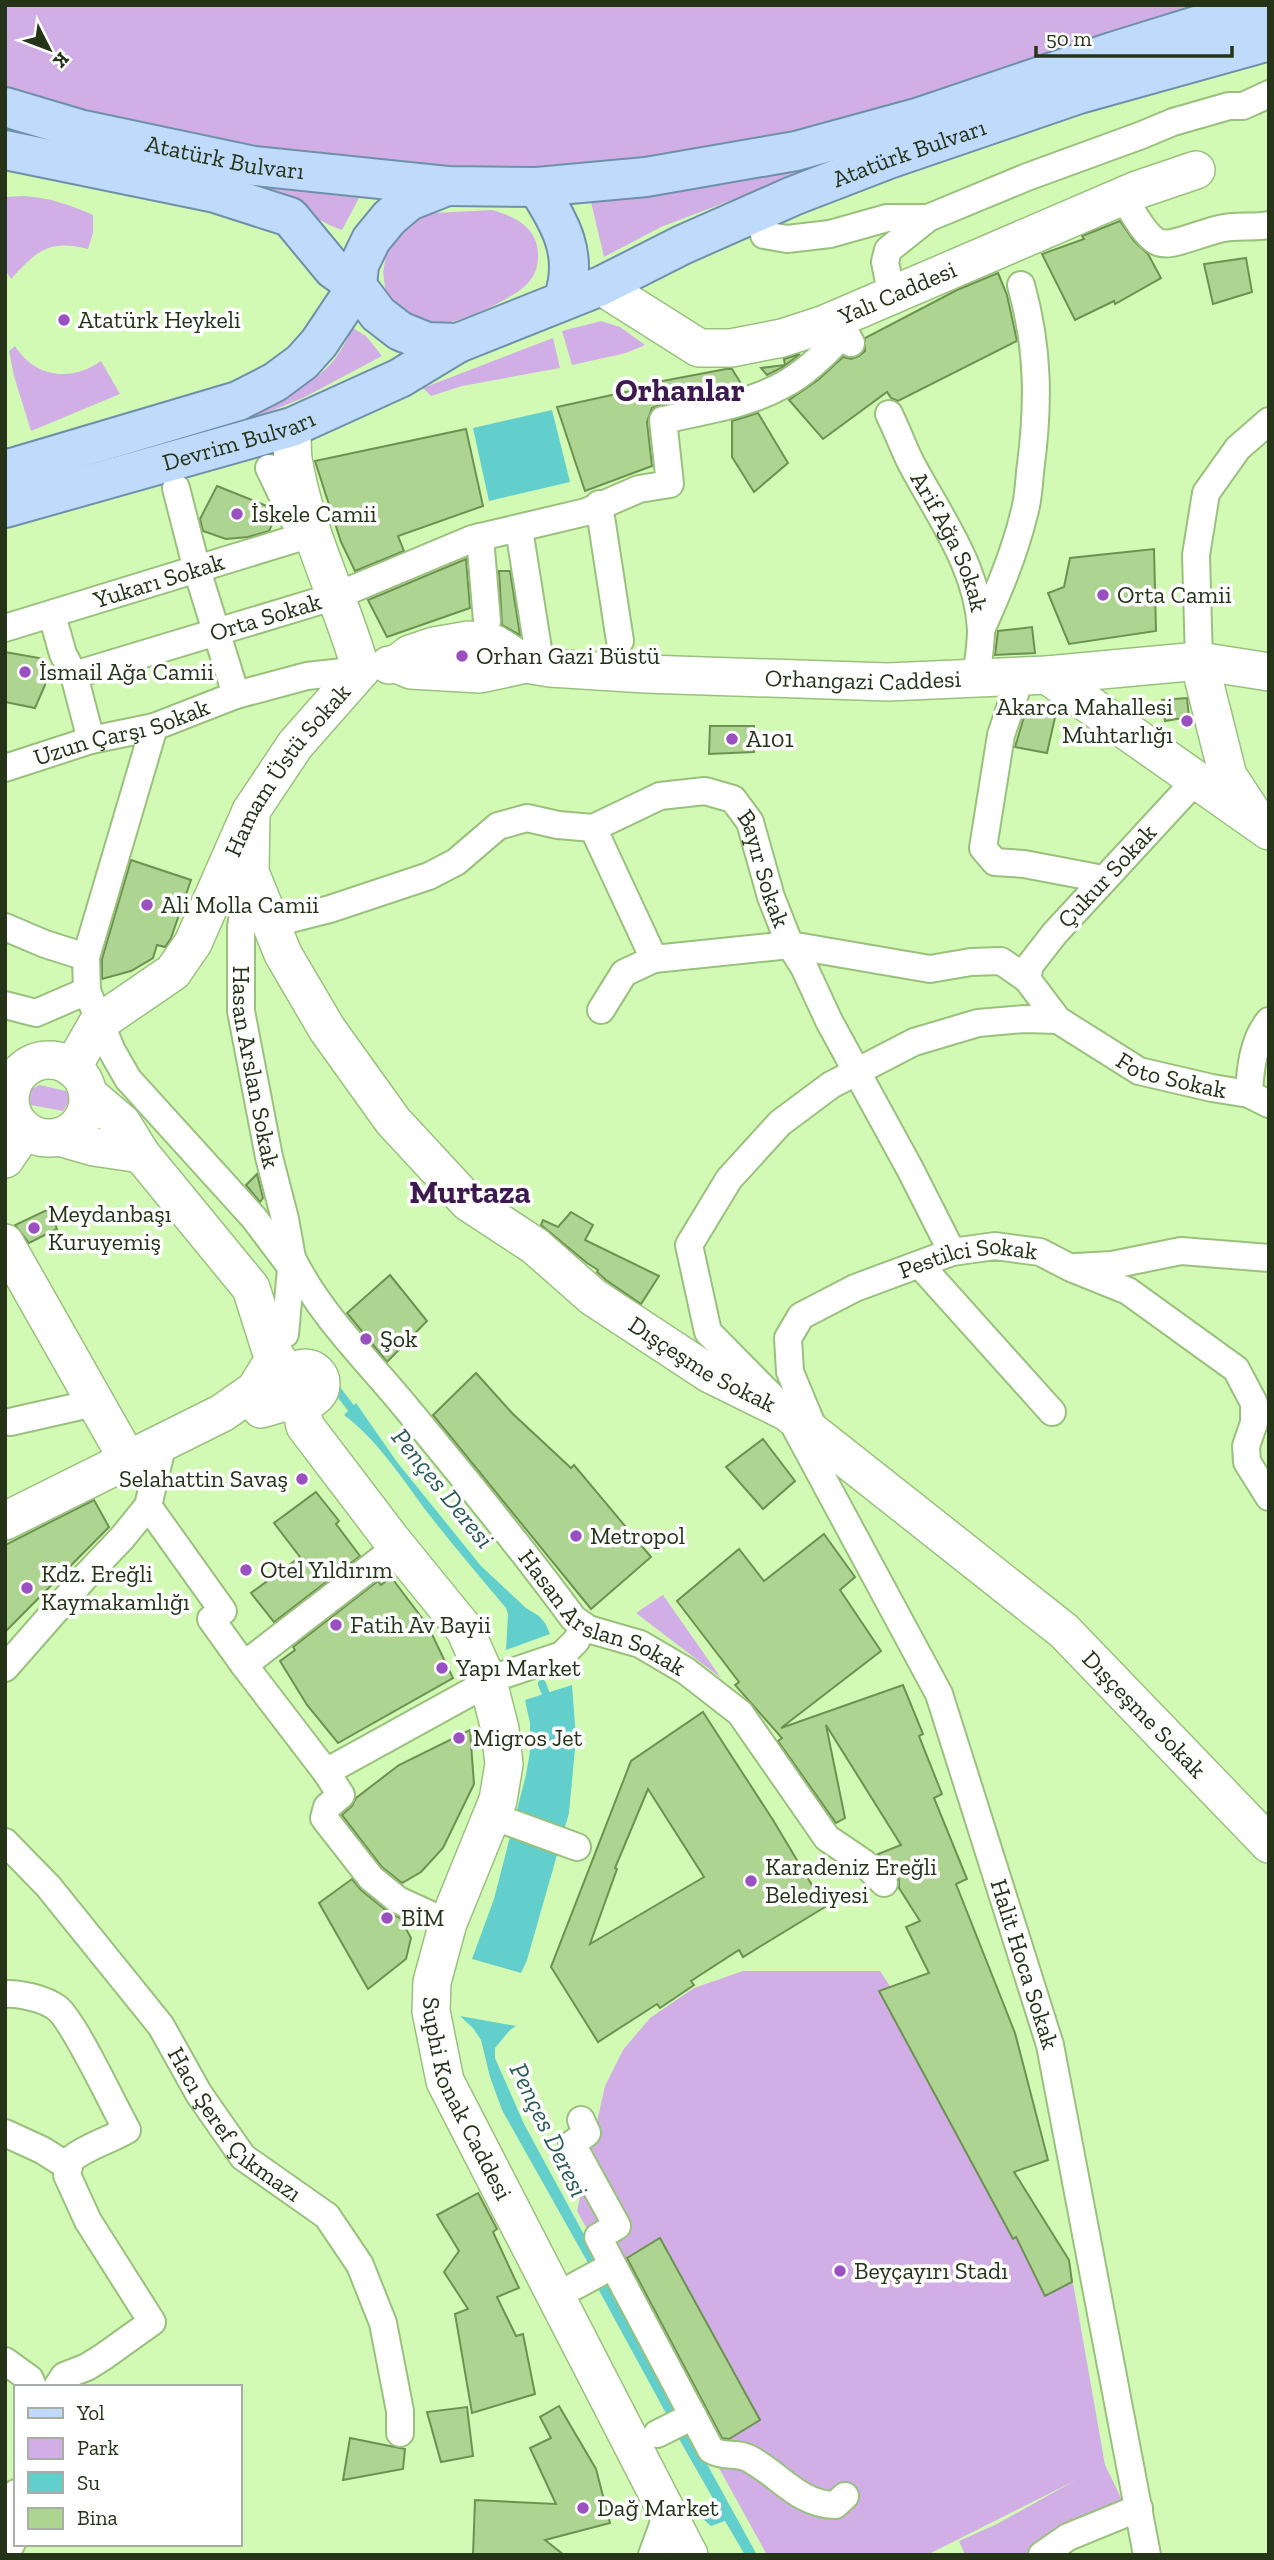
<svg xmlns="http://www.w3.org/2000/svg" width="1274" height="2560" viewBox="0 0 1274 2560" font-family="'Zilla Slab',serif">
<style>
.green{fill:#d1afe6}
.water{fill:#62cfcc}
.lines{fill:none;stroke-linecap:round;stroke-linejoin:round}
.stream{stroke:#62cfcc;stroke-width:8}
.building{fill:#add490;stroke:#6d9151;stroke-width:2;fill-rule:evenodd}
.street-casing{stroke:#9ac07d;stroke-width:30}
.secondary-casing{stroke:#9ac07d;stroke-width:40}
.primary-casing{stroke:#6e90a9;stroke-width:42}
.street{stroke:#fff;stroke-width:26}
.secondary{stroke:#fff;stroke-width:37}
.primary{stroke:#bfdafa;stroke-width:38}
.poi-dot{fill:#9b50c2;stroke:#fff;stroke-width:2.5}
.labels{text-anchor:middle;stroke-width:7;stroke-linejoin:round;paint-order:stroke}
.street-label{font-size:24px;fill:#253419;stroke:#fff}
.poi-label{font-size:24px;fill:#253419;stroke:#fff;text-anchor:start}
.water-label{font-size:26px;font-style:italic;fill:#2b5b59;stroke:#fff}
.district-label{font-size:32px;font-weight:bold;fill:#3d194f;stroke:#fff}
</style>
<rect width="100%" height="100%" fill="#d2fab5"/>
<!-- green -->
<g class="green">
<path d="M5,5H1239L798,141L535,174L240,150L5,95Z"/>
<path d="M5,122L176,166L300,191L359,198L342,230C324,224 306,211 288,203L12,134L5,131Z"/>
<path d="M805,165V172L661,227L604,257L591,202L656,194L741,180Z"/>
<path d="M22,196C48,197 70,205 93,215V233L88,249C48,239 37,251 11,279L5,269V197Z"/>
<path d="M492,210C517,217 540,229 538,259C537,269 535,275 528,283C515,298 456,326 436,324C415,323 401,308 386,295L383,272L387,250L415,219L433,213Z"/>
<path d="M601,321L620,327L645,345L626,353L572,365L562,331Z"/>
<path d="M353,328L366,336L382,356L303,398L254,418L183,439L180,430C226,417 302,400 333,361C341,352 347,339 353,328Z"/>
<path d="M553,338L560,368L462,386L431,396L423,388Z"/>
<path d="M15,346C35,378 71,382 101,361L120,394L31,431L14,376L9,351Z"/>
<path d="M40,1085L66,1091L69,1096L68,1103L63,1111L31,1105L29,1100L30,1090Z"/>
<path d="M663,1595L721,1678L636,1613Z"/>
<path d="M743,1971H880L1069,2260L1105,2465L1124,2504L1056,2534L1029,2555H965L959,2541L997,2524L1076,2480L927,2555H767L577,2211L605,2086L623,2050L650,2018L694,1988Z"/>
</g>
<!-- water -->
<g class="water">
<path d="M552,410L570,482L489,501L473,428Z"/>
<path d="M356,1403L397,1462L481,1566L526,1608L539,1616L545,1623L550,1634L506,1650L508,1614L506,1608C481,1578 455,1548 431,1517C404,1482 380,1442 344,1415Z"/>
<path d="M572,1685L576,1738L569,1813L527,1960L521,1973L472,1959L494,1899L526,1775L530,1751V1723L525,1700Z"/>
<path d="M460,2016L516,2026L510,2030L495,2048V2058L524,2124L601,2266L592,2270L502,2110L490,2077L481,2040L473,2028Z"/>
<path d="M606,2279L679,2413L668,2417L595,2283Z"/>
<path d="M686,2426L757,2555H745L725,2521L711,2526L703,2519L719,2509L675,2432Z"/>
</g>
<g class="lines">
<!-- stream -->
<g class="stream">
<path d="M316,1362L357,1416"/>
<path d="M542,1684L549,1702"/>
</g>
</g>
<!-- building -->
<g class="building">
<path d="M1120,221L1134,241L1148,254L1161,278L1115,304L1114,301L1075,320L1042,254L1084,239L1082,236Z"/>
<path d="M1246,258L1252,292L1213,304L1204,264Z"/>
<path d="M998,273L1007,295L1017,341L898,401L891,398L887,392L823,439L789,400L818,380L843,357L851,359L859,356L865,351V338L957,290Z"/>
<path d="M800,354L783,367L767,375L761,368L785,365L784,359Z"/>
<path d="M726,369H732L742,385L660,405L652,408L647,422L652,466L585,491L557,407L653,386L652,383Z"/>
<path d="M758,413L788,463L754,492L732,457V421Z"/>
<path d="M466,429L483,506L398,536L404,551L355,571L341,542L315,461Z"/>
<path d="M217,486L267,506L265,511L275,518L269,531L248,537L226,539L203,531L200,519Z"/>
<path d="M1154,549L1156,631L1069,644L1048,593L1064,587L1070,558Z"/>
<path d="M466,559L470,608L387,637L368,600Z"/>
<path d="M499,571H510L520,635L502,625Z"/>
<path d="M1032,627L1035,653L995,655L998,631Z"/>
<path d="M5,652L45,659V685L35,708L5,702Z"/>
<path d="M1187,698L1189,717L1165,721L1162,700Z"/>
<path d="M1027,707L1056,713L1047,753L1015,747Z"/>
<path d="M710,726H754V752L709,754Z"/>
<path d="M131,860L191,880L171,938L165,947L157,945L153,958L131,971L102,979V959Z"/>
<path d="M257,1174L263,1198L260,1202L246,1185Z"/>
<path d="M49,1209L57,1229L29,1243L15,1225Z"/>
<path d="M571,1212L593,1225L585,1240L659,1276L641,1304L606,1280L597,1272L598,1270L587,1263L541,1225L543,1220L558,1227Z"/>
<path d="M390,1275L427,1321L387,1362L347,1313Z"/>
<path d="M476,1373L513,1414L571,1468L574,1465L651,1557L591,1609L433,1415Z"/>
<path d="M763,1439L795,1481L763,1509L726,1467Z"/>
<path d="M316,1492L339,1521L336,1524L360,1556L274,1622L251,1593L300,1557L274,1523Z"/>
<path d="M94,1500L109,1527L5,1632V1545Z"/>
<path d="M824,1534L855,1577L840,1590L881,1651L781,1728L903,1685L923,1734L919,1736L942,1794L934,1798L967,1879L956,1884L1015,2033L1048,2160L1014,2172L1069,2260L1072,2282L1045,2296L1016,2237L1013,2239L879,1991L929,1973L906,1927L920,1921L899,1888V1880L896,1872L878,1854L901,1845L826,1725L845,1818L836,1823L778,1741L782,1738L735,1685L739,1682L677,1601L739,1549L764,1581Z"/>
<path d="M391,1577L428,1626L453,1678L338,1743L307,1705L280,1661L295,1650L293,1647L378,1581L381,1585Z"/>
<path d="M703,1712L773,1820L825,1907L743,1957L739,1950L691,1981L694,1985L660,2008L657,2004L598,2042L551,1967L631,1761ZM648,1789L704,1877L590,1944L617,1869L615,1868Z"/>
<path d="M470,1730L474,1784L443,1848L421,1872L402,1883L382,1867L342,1815L352,1806L356,1798L399,1765Z"/>
<path d="M352,1879L361,1890L388,1912L400,1918L411,1938L406,1959L368,1989L319,1903Z"/>
<path d="M478,2193L497,2229L493,2232L519,2288L497,2297L516,2336L523,2334L535,2394L472,2413L455,2314L468,2309L444,2272L459,2251L437,2215Z"/>
<path d="M660,2238L760,2420L729,2439L722,2438L627,2258Z"/>
<path d="M559,2406L596,2469L610,2523L545,2540L564,2555H473L475,2500L556,2504L530,2448L551,2438L540,2417Z"/>
<path d="M467,2407L473,2456L441,2462L427,2412Z"/>
<path d="M350,2438L405,2449L403,2469L343,2480Z"/>
</g>
<g class="lines">
<!-- street casing -->
<g class="street-casing">
<g id="street">
<path d="M1123,197C1161,259 1155,247 1219,229C1235,225 1253,228 1269,225"/>
<path d="M764,235L787,239L830,234L887,218H928"/>
<path d="M889,282L885,262L888,250L928,218L1027,177L1142,135L1173,122L1229,106H1243L1269,94"/>
<path id="s1" d="M889,414C897,430 903,447 911,463C939,516 978,567 981,630C981,646 978,663 976,678"/>
<path d="M269,468L297,526"/>
<path d="M176,488L197,570L236,695"/>
<path d="M599,504L620,641"/>
<path d="M519,529L539,655"/>
<path d="M480,537L487,621"/>
<path d="M52,615L63,654L74,675L91,740"/>
<path id="s2" d="M5,628L311,534"/>
<path d="M981,630C998,592 1014,555 1024,514C1028,501 1029,486 1030,472C1039,406 1039,349 1021,285"/>
<path d="M1199,661L1196,555L1206,493L1238,448L1269,421"/>
<path id="s3" d="M74,675L336,596L472,539L586,512L639,489L670,484L663,420C703,411 747,405 783,385C806,373 828,351 845,332L851,343"/>
<path d="M1021,676L1001,735L983,848L995,862L1024,864L1103,879"/>
<path d="M154,727L86,957L87,991L112,1051L128,1079L254,1218L291,1267"/>
<path id="s4" d="M5,768L91,740L154,727L236,695L307,676L361,670"/>
<path id="s5" d="M1197,779L1055,933L1030,965L1027,979L1058,1020L1139,1071L1212,1088L1249,1094L1269,1104"/>
<path id="s6" d="M593,828L660,796L705,791L733,799L750,822L771,897L790,945L804,967L829,1021L910,1169L952,1252"/>
<path d="M593,828L654,959L624,973L601,1010"/>
<path id="s7" d="M250,873L241,927V1011L269,1157L285,1219L292,1258L285,1334"/>
<path d="M271,924L330,909L429,876L456,862L498,826L527,818L558,825L593,828"/>
<path d="M5,927L45,944L86,957"/>
<path d="M654,959L790,945L930,969L971,962L1001,961L1027,979"/>
<path d="M5,1005L36,1013L87,991"/>
<path id="s8" d="M1058,1020L1024,1019L978,1023L914,1042L831,1085L780,1123L729,1179L689,1245L708,1332L787,1412L939,1694L1050,2045L1147,2555"/>
<path d="M1249,1094C1250,1070 1253,1040 1269,1021"/>
<path id="s9" d="M292,1258C318,1311 361,1354 399,1399C458,1470 518,1543 573,1618L588,1629L640,1644L686,1671L740,1713L827,1838L864,1863L884,1883"/>
<path d="M920,1265L1052,1412"/>
<path d="M1076,1267L1112,1265L1181,1251L1269,1258"/>
<path d="M10,1422L94,1403"/>
<path id="s10" d="M815,1432L790,1372L788,1338L801,1316L855,1288L952,1252L995,1246L1040,1252L1071,1268L1128,1291L1236,1369L1254,1403V1423L1246,1446L1247,1462L1269,1497"/>
<path d="M148,1506L223,1611L211,1619L244,1665"/>
<path d="M397,1547L244,1665L326,1772L500,1676L562,1655L576,1641L584,1626"/>
<path d="M5,1668L84,1578L122,1538L148,1506L163,1443"/>
<path d="M326,1772L341,1795L327,1807L324,1818L371,1878L398,1900L448,1923"/>
<path d="M506,1821L577,1847"/>
<path id="s11" d="M5,1842L48,1886L161,2026L199,2094L243,2157L327,2216L360,2265L383,2323L400,2411V2433"/>
<path d="M5,1994C20,1993 45,1999 57,2008C74,2021 114,2107 127,2130C108,2141 87,2146 70,2160L67,2175L88,2221L152,2322L103,2357L87,2367L64,2376L57,2387"/>
<path d="M581,2120L587,2133L572,2144L617,2226L598,2237L711,2450C725,2458 735,2452 748,2458C778,2473 799,2505 835,2505L845,2496"/>
<path d="M5,2133L42,2150L69,2167"/>
<path d="M575,2286L612,2266"/>
<path d="M5,2361L30,2379L33,2387"/>
<path d="M657,2434L693,2416"/>
<path d="M5,2515L16,2493"/>
<path d="M6,2555L16,2534"/>
<path d="M652,2555L667,2514"/>
<path d="M1042,2555L1068,2537L1139,2508"/>
</g>
</g>
<!-- secondary casing -->
<g class="secondary-casing">
<g id="secondary">
<path id="s12" d="M601,286L699,348H731L782,338L825,324L1137,190L1196,170"/>
<path d="M292,427C293,439 291,452 294,464C307,536 341,600 361,670"/>
<path d="M1199,661L1228,776L1251,811"/>
<path id="s13" d="M397,664L410,654L434,646L469,640L495,644L526,664L550,668L646,674L888,682L1047,675L1199,661L1269,672"/>
<path d="M389,665L397,664L411,670L428,671L480,674L526,664"/>
<path d="M1047,675L1269,831"/>
<path id="s14" d="M251,811L250,872L283,954L327,1029L393,1121L468,1202L535,1246L593,1297L710,1374L787,1412L1064,1631L1269,1844"/>
<circle cx="49" cy="1099" r="39"/>
<path id="s15" d="M72,1068L97,1024L173,972L193,943L251,811L295,745L361,670"/>
<path d="M88,1094L122,1123L141,1154L251,1288L270,1348L290,1378L255,1390"/>
<path d="M59,1137L94,1147L141,1154"/>
<path d="M5,1159L24,1131"/>
<path d="M5,1243L128,1460"/>
<circle cx="305" cy="1384" r="16"/>
<path id="s16" d="M261,1409L299,1398L305,1426L391,1539L465,1630L488,1682L500,1729L504,1764L498,1800L448,1923L432,1982L431,2011L445,2081L689,2555"/>
<path d="M5,1521L222,1413L255,1390L268,1369"/>
</g>
</g>
<!-- primary casing -->
<g class="primary-casing">
<g id="primary">
<path id="s17" d="M5,107L79,129L254,166L447,186L537,187L646,177L796,151L920,117L1112,52L1264,5"/>
<path id="s18" d="M5,150L215,193L290,217L333,269L357,286L378,314L400,331L427,342L458,343L601,286L682,245L793,196L889,159L1079,94L1269,41"/>
<path d="M537,187C561,224 579,256 563,300"/>
<path d="M5,470L238,401L275,382L302,362L319,343L357,286L359,265L371,240L389,218L409,201L447,186"/>
<path id="s19" d="M5,508L292,427L400,378L458,343"/>
</g>
</g>
<!-- street -->
<use href="#street" class="street"/>
<!-- secondary -->
<use href="#secondary" class="secondary"/>
<!-- primary -->
<use href="#primary" class="primary"/>
</g>
<!-- markers -->
<g class="poi-dot">
<circle cx="64" cy="320" r="7"/>
<circle cx="237" cy="514" r="7"/>
<circle cx="1103" cy="595" r="7"/>
<circle cx="462" cy="656" r="7"/>
<circle cx="25" cy="672" r="7"/>
<circle cx="1187" cy="721" r="7"/>
<circle cx="732" cy="739" r="7"/>
<circle cx="147" cy="905" r="7"/>
<circle cx="34" cy="1228" r="7"/>
<circle cx="366" cy="1339" r="7"/>
<circle cx="302" cy="1479" r="7"/>
<circle cx="576" cy="1536" r="7"/>
<circle cx="246" cy="1570" r="7"/>
<circle cx="27" cy="1588" r="7"/>
<circle cx="336" cy="1625" r="7"/>
<circle cx="442" cy="1668" r="7"/>
<circle cx="459" cy="1738" r="7"/>
<circle cx="751" cy="1881" r="7"/>
<circle cx="387" cy="1918" r="7"/>
<circle cx="840" cy="2271" r="7"/>
<circle cx="583" cy="2508" r="7"/>
</g>
<g class="labels">
<!-- street labels -->
<g class="street-label">
<text dy="8" stroke="none"><textPath href="#s18" startOffset="1003">Atatürk Bulvarı</textPath></text>
<text dy="8" stroke="none"><textPath href="#s17" startOffset="226">Atatürk Bulvarı</textPath></text>
<text dy="8" stroke="none"><textPath href="#s12" startOffset="324">Yalı Caddesi</textPath></text>
<text dy="8" stroke="none"><textPath href="#s19" startOffset="243">Devrim Bulvarı</textPath></text>
<text dy="8" stroke="none"><textPath href="#s1" startOffset="142">Arif Ağa Sokak</textPath></text>
<text dy="8" stroke="none"><textPath href="#s2" startOffset="161">Yukarı Sokak</textPath></text>
<text dy="8" stroke="none"><textPath href="#s3" startOffset="200">Orta Sokak</textPath></text>
<text dy="8" stroke="none"><textPath href="#s13" startOffset="478">Orhangazi Caddesi</textPath></text>
<text dy="8" stroke="none"><textPath href="#s4" startOffset="122">Uzun Çarşı Sokak</textPath></text>
<text dy="8" stroke="none"><textPath href="#s15" startOffset="376">Hamam Üstü Sokak</textPath></text>
<text dy="8" stroke="none"><textPath href="#s6" startOffset="226">Bayır Sokak</textPath></text>
<text transform="translate(1107 876) rotate(-47)" y="8">Çukur Sokak</text>
<text dy="8" stroke="none"><textPath href="#s7" startOffset="196">Hasan Arslan Sokak</textPath></text>
<text dy="8" stroke="none"><textPath href="#s5" startOffset="444">Foto Sokak</textPath></text>
<text dy="8" stroke="none"><textPath href="#s10" startOffset="304">Pestilci Sokak</textPath></text>
<text dy="8" stroke="none"><textPath href="#s14" startOffset="746">Dışçeşme Sokak</textPath></text>
<text dy="8" stroke="none"><textPath href="#s9" startOffset="478">Hasan Arslan Sokak</textPath></text>
<text dy="8" stroke="none"><textPath href="#s14" startOffset="1312">Dışçeşme Sokak</textPath></text>
<text dy="8" stroke="none"><textPath href="#s8" startOffset="1262">Halit Hoca Sokak</textPath></text>
<text dy="8" stroke="none"><textPath href="#s16" startOffset="822">Suphi Konak Caddesi</textPath></text>
<text dy="8" stroke="none"><textPath href="#s11" startOffset="366">Hacı Şeref Çıkmazı</textPath></text>
</g>
<!-- poi labels -->
<g class="poi-label">
<text x="78" y="328">Atatürk Heykeli</text>
<text x="251" y="522">İskele Camii</text>
<text x="1117" y="603">Orta Camii</text>
<text x="476" y="664">Orhan Gazi Büstü</text>
<text x="39" y="680">İsmail Ağa Camii</text>
<text x="1173" y="715" text-anchor="end">Akarca Mahallesi<tspan x="1173" dy="28">Muhtarlığı</tspan></text>
<text x="746" y="747">A101</text>
<text x="161" y="913">Ali Molla Camii</text>
<text x="48" y="1222">Meydanbaşı<tspan x="48" dy="28">Kuruyemiş</tspan></text>
<text x="380" y="1347">Şok</text>
<text x="288" y="1487" text-anchor="end">Selahattin Savaş</text>
<text x="590" y="1544">Metropol</text>
<text x="260" y="1578">Otel Yıldırım</text>
<text x="41" y="1582">Kdz. Ereğli<tspan x="41" dy="28">Kaymakamlığı</tspan></text>
<text x="350" y="1633">Fatih Av Bayii</text>
<text x="456" y="1676">Yapı Market</text>
<text x="473" y="1746">Migros Jet</text>
<text x="765" y="1875">Karadeniz Ereğli<tspan x="765" dy="28">Belediyesi</tspan></text>
<text x="401" y="1926">BİM</text>
<text x="854" y="2279">Beyçayırı Stadı</text>
<text x="597" y="2516">Dağ Market</text>
</g>
<!-- water labels -->
<g class="water-label">
<text transform="translate(443 1488) rotate(51)" y="9">Pençes Deresi</text>
<text transform="translate(549 2130) rotate(64)" y="9">Pençes Deresi</text>
</g>
<!-- district labels -->
<g class="district-label">
<text x="680" y="401">Orhanlar</text>
<text x="470" y="1203">Murtaza</text>
</g>
</g>
<!-- border -->
<rect width="1274" height="2560" fill="none" stroke="#253419" stroke-width="14"/>
<!-- legend -->
<rect x="14" y="2385" width="228" height="161" fill="#ffffff" stroke="#a8aea3" stroke-width="2"/>
<rect x="28" y="2408" width="35" height="10" fill="#bfdafa" stroke="#a8aea3" stroke-width="2"/>
<text x="77" y="2420" font-size="21" fill="#253419">Yol</text>
<rect x="28" y="2438" width="35" height="21" fill="#d1afe6" stroke="#a8aea3" stroke-width="2"/>
<text x="77" y="2455" font-size="21" fill="#253419">Park</text>
<rect x="28" y="2472" width="35" height="21" fill="#62cfcc" stroke="#a8aea3" stroke-width="2"/>
<text x="77" y="2490" font-size="21" fill="#253419">Su</text>
<rect x="28" y="2508" width="35" height="21" fill="#add490" stroke="#a8aea3" stroke-width="2"/>
<text x="77" y="2525" font-size="21" fill="#253419">Bina</text>
<!-- north arrow -->
<g transform="translate(49 49) rotate(132)" stroke="#ffffff" stroke-width="5" paint-order="stroke">
<path d="M0-5L12 26L0 18L-12 26Z" fill="#253419"/>
<text y="-10" font-size="19" font-weight="bold" text-anchor="middle" fill="#253419">K</text>
</g>
<!-- scale -->
<path d="M1036 46v10h196v-10" fill="none" stroke="#253419" stroke-width="3.5"/>
<text x="1046" y="46" font-size="21" fill="#253419" stroke="#ffffff" stroke-width="5" paint-order="stroke">50 m</text>
</svg>
